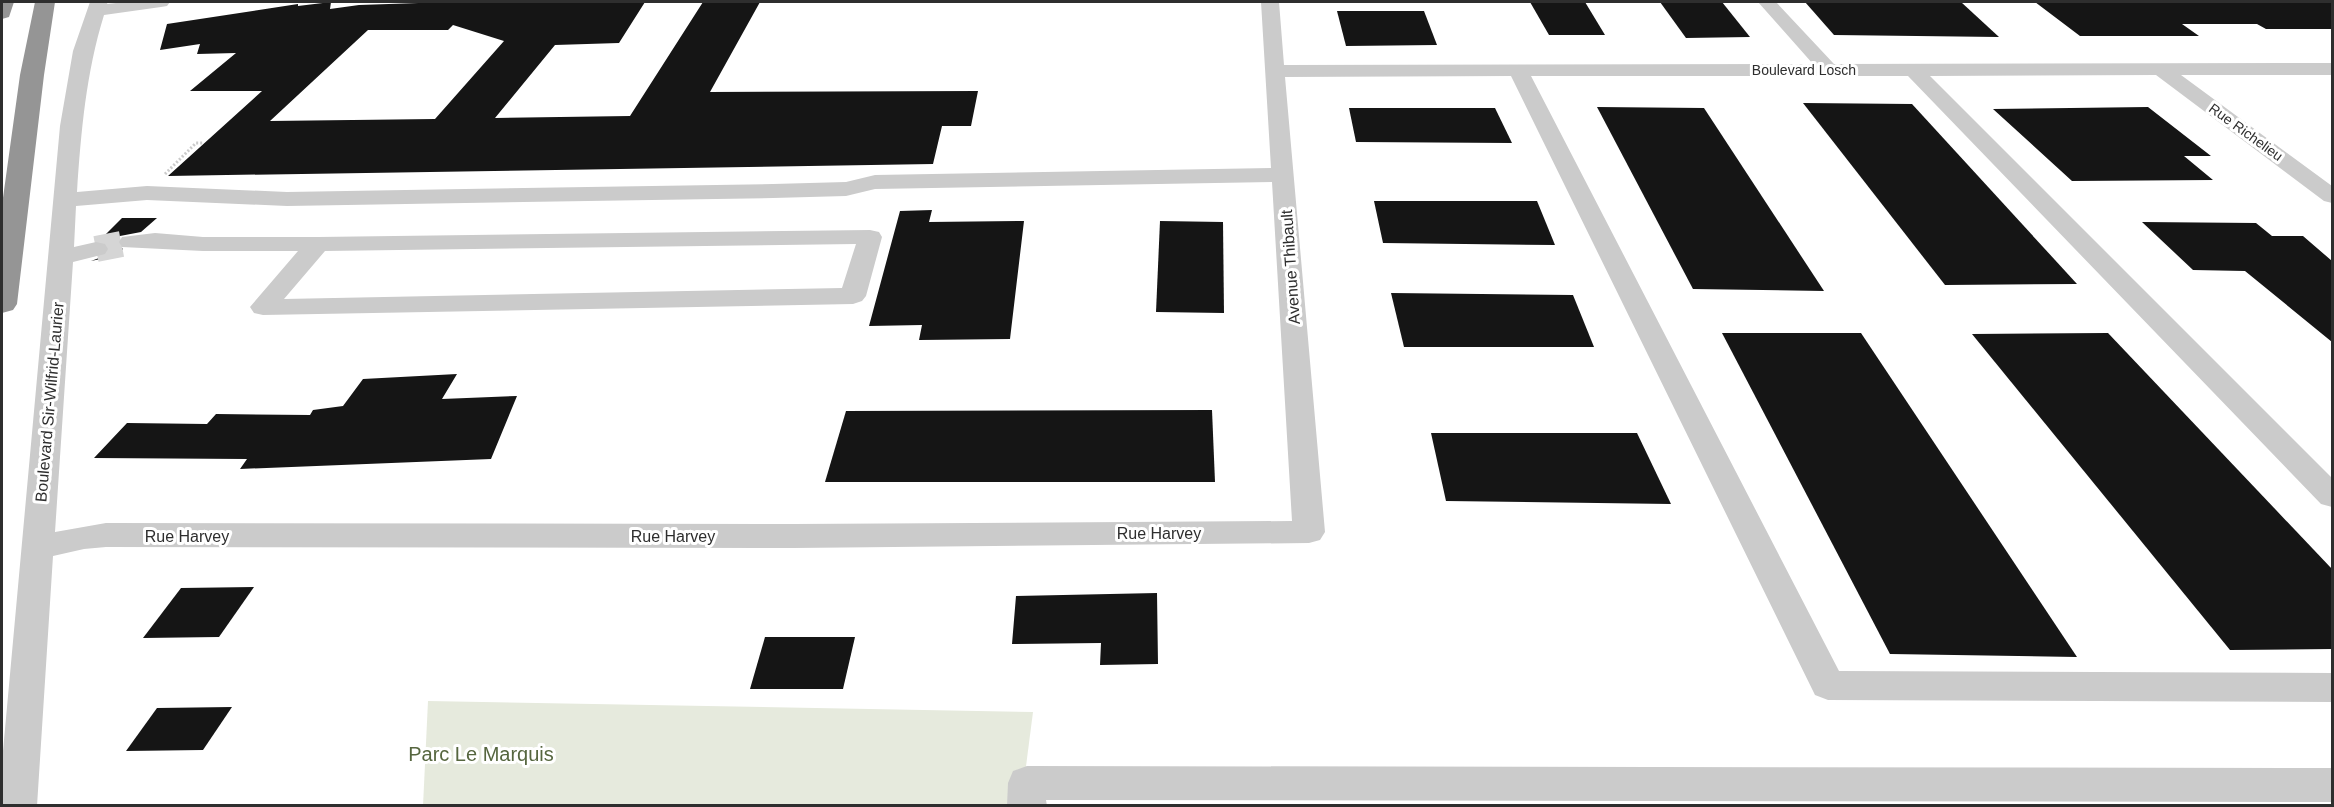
<svg xmlns="http://www.w3.org/2000/svg" width="2334" height="807" viewBox="0 0 2334 807" font-family="Arial,sans-serif">
<style>
.green{fill:#e6eadd}
.building{fill:#151515;fill-rule:evenodd}
.lines{fill:none;stroke-linecap:round;stroke-linejoin:round}
.minor-tunnel{stroke:#d5d5d5;stroke-width:26;stroke-dasharray:26 14;stroke-linecap:butt}
.path{stroke:#cbcbcb;stroke-width:3;stroke-dasharray:2 2;stroke-linecap:butt}
.minor{fill:#cbcbcb;fill-rule:evenodd}
.highway{fill:#959595;fill-rule:evenodd}
.labels{text-anchor:middle;stroke-width:6;stroke-linejoin:round;paint-order:stroke}
.far-street-label{font-size:14px;fill:#2e2e2e;stroke:#fff}
.street-label{font-size:16px;fill:#2e2e2e;stroke:#fff}
.near-park-label{font-size:20px;fill:#56663f;stroke:#fff}
</style>
<rect width="100%" height="100%" fill="#fff"/>
<!-- green -->
<path class="green" d="M428,701L1033,712L1021,805L423,806Z"/>
<!-- building -->
<g class="building">
<path d="M331,2L330,9L359,5L448,2H645L619,43L555,45L495,118L630,116L703,2H760L710,92L978,91L971,126H942L933,164L168,176L262,91H190L236,53L197,54L200,44L160,50L167,24L298,4V6ZM453,25L504,41L435,119L270,121L368,30H448Z"/>
<path d="M1530,2H1585L1605,35H1549Z"/>
<path d="M1660,2H1722L1750,37L1686,38Z"/>
<path d="M1805,2H1961L1999,37L1834,35Z"/>
<path d="M2035,2H2332V29H2266L2257,24H2182L2199,36H2080Z"/>
<path d="M1337,11H1424L1437,45L1346,46Z"/>
<path d="M1803,103L1912,104L2077,284L1945,285Z"/>
<path d="M1597,107L1704,108L1824,291L1693,289Z"/>
<path d="M2148,107L2211,156H2184L2213,180L2072,181L1993,109Z"/>
<path d="M1349,108H1495L1512,143L1356,142Z"/>
<path d="M1374,201H1537L1555,245L1383,243Z"/>
<path d="M932,210L929,222L1024,221L1010,339L919,340L922,325L869,326L900,211Z"/>
<path d="M122,218H157L141,232L120,236L117,243L123,249L115,256L91,261L107,255L110,248L105,242L100,240Z"/>
<path d="M1160,221L1223,222L1224,313L1156,312Z"/>
<path d="M2142,222L2256,223L2272,236H2303L2332,261V342L2245,271L2193,270Z"/>
<path d="M1391,293L1573,295L1594,347H1404Z"/>
<path d="M1722,333H1861L2077,657L1890,654Z"/>
<path d="M2108,333L2332,569V649L2230,650L1972,334Z"/>
<path d="M457,374L442,399L517,396L491,459L240,469L247,459L94,458L127,423L207,424L216,414L310,415L313,410L343,406L363,379Z"/>
<path d="M1212,410L1215,482H825L846,411Z"/>
<path d="M1431,433H1637L1671,504L1446,501Z"/>
<path d="M254,587L219,637L143,638L181,588Z"/>
<path d="M1157,593L1158,664L1100,665L1101,643L1012,644L1016,596Z"/>
<path d="M765,637H855L843,689H750Z"/>
<path d="M232,707L203,750L126,751L157,708Z"/>
</g>
<g class="lines">
<!-- minor-tunnel -->
<path class="minor-tunnel" d="M96,249L131,242"/>
<!-- path -->
<path class="path" d="M165,174L196,143H204"/>
<!-- minor -->
<g class="minor">
<path d="M90,2H108L107,4L125,2H170L167,6L161,7L104,15C86,73 81,132 77,192L147,186L287,192L773,184L846,182L875,175L1271,168L1261,2H1279L1284,65L1813,64L1758,2H1776L1834,64L2332,63V75H2181L2332,186V203L2324,201L2156,75L1930,76L2332,478V507L2321,504L1908,76H1531L1839,671L2332,673V702L1828,700L1815,695L1511,76L1285,77L1325,532L1320,540L1309,543L794,548L106,547L84,549L53,556L37,806H2V762L60,126L73,51ZM1272,182L1292,521L794,524L106,523L55,532L73,262L105,254L108,249L105,244L96,242L74,247L76,206L147,200L287,206L773,198L846,196L875,189Z"/>
<path d="M870,230L879,232L882,237L866,296L862,301L853,304L263,315L254,313L250,307L298,251H203L122,247L119,242L122,237L155,233L203,237H318ZM856,244L842,288L284,299L325,251Z"/>
<path d="M1027,766L2332,768V802L1046,800L1047,806H1007L1008,783L1013,771Z"/>
</g>
<!-- highway -->
<g class="highway">
<path d="M2,2H14L9,17L2,19Z"/>
<path d="M35,2H55L44,75L17,304L13,310L2,313V205L20,75Z"/>
</g>
</g>
<g class="labels">
<!-- far-street labels -->
<g class="far-street-label">
<text x="1804" y="75">Boulevard Losch</text>
<text transform="translate(2246 132) rotate(36)" y="5">Rue Richelieu</text>
</g>
<!-- street labels -->
<g class="street-label">
<text transform="translate(1290 267) rotate(-94)" y="6">Avenue Thibault</text>
<text transform="translate(49 402) rotate(-85)" y="6">Boulevard Sir-Wilfrid-Laurier</text>
<text x="1159" y="539">Rue Harvey</text>
<text x="187" y="542">Rue Harvey</text>
<text x="673" y="542">Rue Harvey</text>
</g>
<!-- near-park labels -->
<g class="near-park-label">
<text x="481" y="761">Parc Le Marquis</text>
</g>
</g>
<!-- border -->
<rect width="2334" height="807" fill="none" stroke="#2e2e2e" stroke-width="6"/>
</svg>
